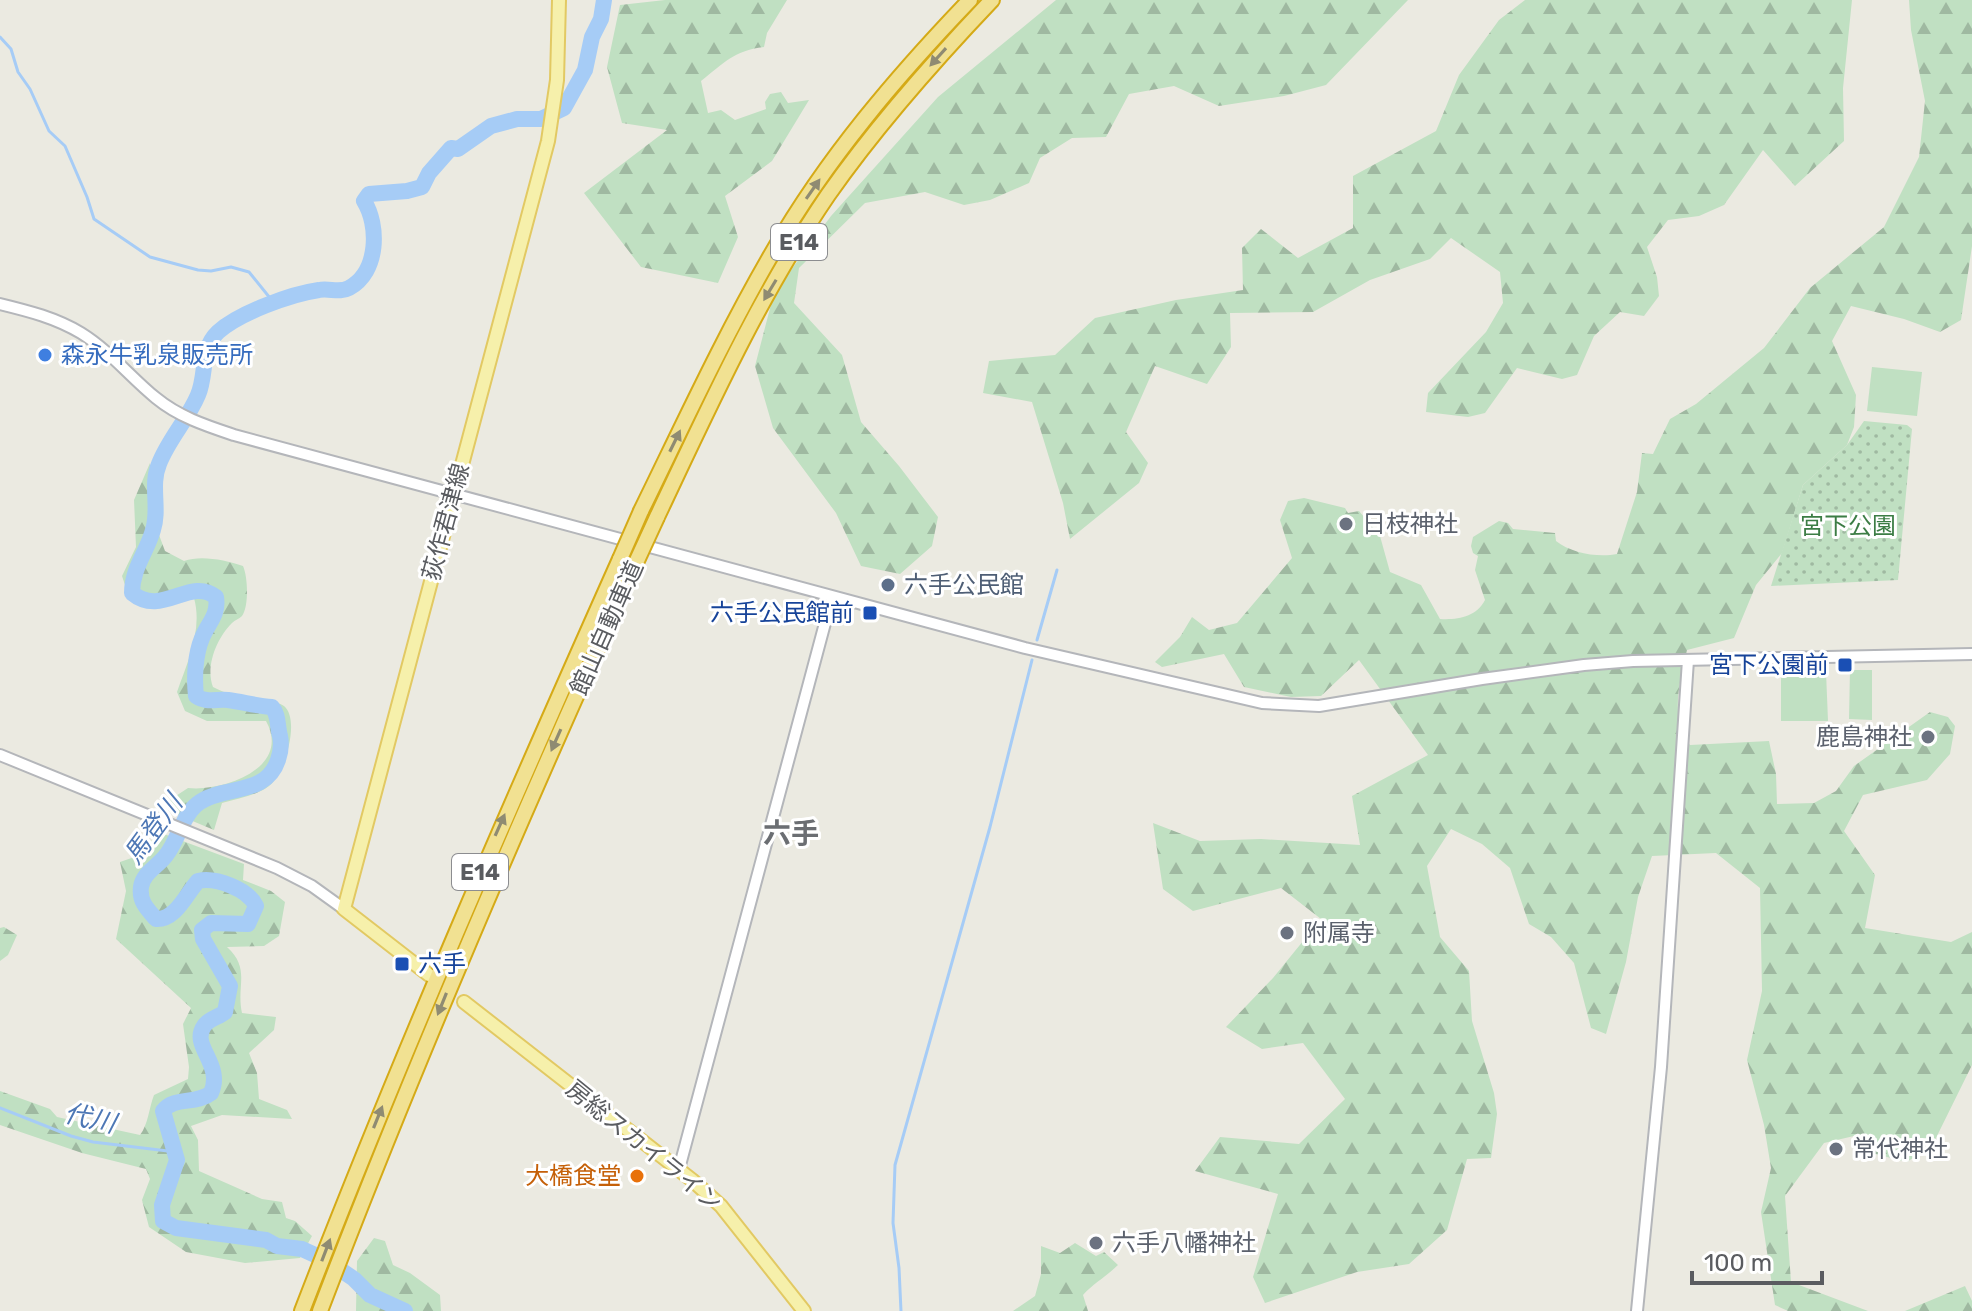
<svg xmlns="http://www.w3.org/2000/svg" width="1972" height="1311" viewBox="0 0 1972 1311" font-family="Rubik,'Noto Sans JP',sans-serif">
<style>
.forest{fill:url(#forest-firs)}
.park{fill:url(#park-dots)}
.garden{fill:#c0e0c2}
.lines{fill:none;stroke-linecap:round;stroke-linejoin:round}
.stream{stroke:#a6ccf6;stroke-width:3}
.river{stroke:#a6ccf6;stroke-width:16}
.minor-casing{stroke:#b4b6ba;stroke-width:14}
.major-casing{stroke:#e2c963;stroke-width:16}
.highway-casing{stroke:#d5aa17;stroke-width:18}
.minor{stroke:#fff;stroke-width:10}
.major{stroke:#f6f0ab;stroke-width:12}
.highway{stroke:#f1e192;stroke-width:14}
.highway-bridge-casing{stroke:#d5aa17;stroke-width:18;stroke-linecap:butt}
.highway-bridge{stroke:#f1e192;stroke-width:14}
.oneway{fill:#8f8b72}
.shop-dot{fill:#3f7fe0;stroke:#fff;stroke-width:3}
.worship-dot{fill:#6b7280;stroke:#fff;stroke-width:3}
.service-dot{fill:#5c6f8a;stroke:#fff;stroke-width:3}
.transit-dot{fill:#1a4fb4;stroke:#fff;stroke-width:3}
.food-dot{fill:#e8710a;stroke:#fff;stroke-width:3}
.labels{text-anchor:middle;stroke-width:6;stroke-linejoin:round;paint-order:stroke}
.shield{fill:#fff;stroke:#8c8d90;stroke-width:2}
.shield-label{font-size:22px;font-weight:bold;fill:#5a5c60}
.shop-label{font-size:24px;fill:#366cbe;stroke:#fff;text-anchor:start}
.street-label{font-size:24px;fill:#5a5c60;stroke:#fff}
.worship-label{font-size:24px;fill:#5b616d;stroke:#fff;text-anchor:start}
.park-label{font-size:24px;fill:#3c7d45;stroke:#fff}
.service-label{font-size:24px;fill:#4e5e75;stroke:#fff;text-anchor:start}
.transit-label{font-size:24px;fill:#164399;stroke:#fff;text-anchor:end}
.food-label{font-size:24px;fill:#c56008;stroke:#fff;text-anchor:end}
.water-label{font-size:26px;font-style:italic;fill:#4d77b5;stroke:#fff}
.quarter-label{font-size:28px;font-weight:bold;fill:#6b6e72;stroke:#fff}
</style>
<defs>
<pattern id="forest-firs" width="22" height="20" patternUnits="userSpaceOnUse" patternTransform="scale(2)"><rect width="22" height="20" fill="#c0e0c2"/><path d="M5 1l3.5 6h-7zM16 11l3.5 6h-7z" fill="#9fb9a1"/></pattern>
<pattern id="park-dots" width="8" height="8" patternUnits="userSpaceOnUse" patternTransform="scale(2)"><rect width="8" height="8" fill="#c0e0c2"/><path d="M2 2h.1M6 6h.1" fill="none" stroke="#9fb9a1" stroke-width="1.8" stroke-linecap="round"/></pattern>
</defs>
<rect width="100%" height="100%" fill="#ebeae1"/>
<!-- forest -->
<g class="forest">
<path d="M665,0H787L767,33L764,47C733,51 724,63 701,81L708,113L721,110L735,120L766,109L765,102L770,94L781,92L788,103L809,100L772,161L725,196L738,237L718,283L641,267L584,193L667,130L622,123L607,67L620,5Z"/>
<path d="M1056,0H1408L1326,85L1284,96L1219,106L1174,86L1129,94L1106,137L1072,138L1040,158L1029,183L990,200L964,205L925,192L865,203L799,268L794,303L842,355L861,422L899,466L938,517L932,546L900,574L861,566L836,513L773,428L755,366L774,293L831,216L938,97Z"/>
<path d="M1525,0H1852L1843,88L1844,141L1795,186L1763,150L1724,205L1699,216L1668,220L1647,247L1657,277L1659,296L1644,316L1620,312L1594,336L1577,375L1562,379L1517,368L1485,413L1468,417L1426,412L1428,393L1486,332L1503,303L1500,272L1451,238L1430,259L1370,280L1313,312L1230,313L1231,347L1207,384L1155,366L1126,432L1148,463L1139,483L1070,539L1063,503L1032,402L983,393L989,361L1055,355L1095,318L1176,300L1243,290L1242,248L1261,229L1298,258L1353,228V176L1436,131L1459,75L1499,20Z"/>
<path d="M1909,0H1972V246L1961,320L1940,332L1904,319L1851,306L1832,341L1856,395L1854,427L1847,445L1803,485L1782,553L1756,585L1734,638L1687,650C1680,682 1669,717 1690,745L1769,741L1776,774L1777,804L1814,803L1836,791L1854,766L1930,712L1948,717L1955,726L1950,754L1927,780L1863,795L1844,831L1875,875L1865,928L1951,942L1972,932V1065L1933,1144L1907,1162L1875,1154L1854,1136L1824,1143L1785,1196L1791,1282L1868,1311H1788L1775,1305L1761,1212L1771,1168L1764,1125L1747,1060L1762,991L1760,888L1716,853L1652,856L1638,897L1626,962L1606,1034L1591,1028L1574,963L1551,937L1529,924L1510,868L1482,844L1451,829L1427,866L1440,937L1469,971L1472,1021L1494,1093L1497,1114L1491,1158L1467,1159L1447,1230L1409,1264L1357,1272L1265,1303L1253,1277L1278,1194L1195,1171L1220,1137L1299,1144L1345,1099L1303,1043L1262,1049L1226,1027L1273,978L1321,919L1281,888L1193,911L1163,889L1153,823L1200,841L1261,839L1360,845L1352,796L1428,755L1359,660L1321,696L1291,697L1244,687L1224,654L1162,667L1155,662L1180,637L1192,617L1209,630L1237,623L1292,558L1280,520L1288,501L1304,498L1345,508L1348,513L1359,511L1380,536L1390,572L1421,585L1440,619C1458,620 1476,617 1485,600L1475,570L1478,556L1473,553L1471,546L1473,537L1499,521L1508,523L1513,529L1555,533L1556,541C1571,553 1598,558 1617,554L1637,492L1642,453L1653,454L1670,419L1696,404L1764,348L1810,288L1884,227L1919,157L1925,101L1911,30Z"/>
<path d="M150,463L152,516L165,551L184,561C201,555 225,560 243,566C248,577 249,606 242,616C239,619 235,620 232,623C217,638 205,666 213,687C228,694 243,701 260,702C268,702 278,701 284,706C301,720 284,775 269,786C256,796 238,798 222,803L214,830L159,807L188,788C223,792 292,768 266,721H207L185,711L177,692C187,663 203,630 194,598L147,607L129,597L122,576L136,547L134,500Z"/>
<path d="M156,831L244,864L243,880L271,891L285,902L279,936L264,946L227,947C251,969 236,985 242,1013L276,1017L274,1030L249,1053L257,1073L259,1099L287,1110L292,1119L222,1115L191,1126L198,1140L199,1171L262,1199L282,1202L286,1218L295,1221L312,1236L300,1258L245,1263L186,1252L149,1227L142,1200L150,1179L146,1169L82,1153L0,1125V1091L50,1109L57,1117L140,1135C148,1125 149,1108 154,1095L188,1079L189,1067L183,1024L191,1008L116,939L126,891L120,862L146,853Z"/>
<path d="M4,927L17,935L8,955L0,961V928Z"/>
<path d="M374,1238L385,1241L393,1265L410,1273L440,1295L441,1311H356L357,1261Z"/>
<path d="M1075,1243L1096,1256L1104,1252L1118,1265C1107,1276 1094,1283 1083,1295L1088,1311H1013L1035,1296L1041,1274V1246L1060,1253Z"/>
<path d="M1965,1286L1972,1301V1311H1905Z"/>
</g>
<!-- park -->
<path class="park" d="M1864,421L1907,425L1912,429L1898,580L1771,586L1803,485L1847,445Z"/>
<!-- garden -->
<g class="garden">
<path d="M1872,367L1922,372L1917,416L1867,411Z"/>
<path d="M1850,670H1872V720L1849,719Z"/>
<path d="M1781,672H1826L1828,721H1781Z"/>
</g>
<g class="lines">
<!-- stream -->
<g class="stream">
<path d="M0,37L11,49L18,72L30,89L49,131L65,146L87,197L94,219L150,257L198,270L211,271L231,267L249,272L274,303"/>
<path d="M1037,640L1057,570"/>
<path d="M0,1108L71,1136L93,1142L176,1152"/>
<path d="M901,1311L899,1268L893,1223L895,1165L990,827L1032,660"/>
</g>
<!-- river -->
<path class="river" d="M405,1311L370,1295L354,1279L326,1260L302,1249L277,1246L266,1240L176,1228L163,1221L162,1205L177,1160L163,1111C174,1096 196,1105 211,1093C224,1064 190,1046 204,1026C208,1019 219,1017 225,1012L230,986L203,939L202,930L211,923L248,924L256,906C248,889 216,877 198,881C186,894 176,920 156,919C147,909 139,901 141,887C143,872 159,866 167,854C179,838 183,813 200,802C226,785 266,796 278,760C281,751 282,745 280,736C277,726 279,715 272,707C257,706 243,702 228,700C216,699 206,703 196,696C194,678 195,655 202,638C208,623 219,615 216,597C190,576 162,618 132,593C132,568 147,552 153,530C160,509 150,485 159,464C168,440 188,419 198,395C207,374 200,349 218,332C239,313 291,294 319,290C329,288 340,293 349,288C379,272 379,225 364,201L369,194L407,191L422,187L429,173L451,148L458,149L491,126L517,119H541L564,108L585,70L592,37L601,19L604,0"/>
<!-- minor casing -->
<g class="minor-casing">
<g id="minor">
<path d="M0,304C29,311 56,318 81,333C110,351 130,377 156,398C179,417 207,426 234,435L1025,648L1262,703L1319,706L1482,679L1584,665L1633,661L1972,654"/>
<path d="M0,755L277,868L312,886L344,909"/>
<path d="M679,1169L832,597"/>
<path d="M1637,1311L1661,1067L1688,660"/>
</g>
</g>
<!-- major casing -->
<g class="major-casing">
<g id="major">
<path d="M429,975L344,909L548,141L557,80L559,0"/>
<path d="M464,1002L692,1180L721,1206L804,1311"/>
</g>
</g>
<!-- highway casing -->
<g class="highway-casing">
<g id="highway">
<path d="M641,511C684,423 725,334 774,250C827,158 897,76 970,0"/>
<path d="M657,517C709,407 759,296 828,195C877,125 933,62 992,0"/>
<path d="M302,1311C400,1057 509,808 620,559"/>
<path d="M320,1311C416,1059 523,812 634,567"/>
</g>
</g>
<!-- minor -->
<use href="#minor" class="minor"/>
<!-- major -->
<use href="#major" class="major"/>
<!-- highway -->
<use href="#highway" class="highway"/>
<!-- highway-bridge casing -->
<g class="highway-bridge-casing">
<g id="highway-bridge">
<path d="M620,559L641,511"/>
<path d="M634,567L657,517"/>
</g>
</g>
<!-- highway-bridge -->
<use href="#highway-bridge" class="highway-bridge"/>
</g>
<!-- one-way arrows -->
<defs><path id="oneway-solid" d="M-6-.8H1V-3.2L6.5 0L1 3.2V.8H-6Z" transform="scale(2)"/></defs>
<g class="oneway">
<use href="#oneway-solid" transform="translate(938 57) rotate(132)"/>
<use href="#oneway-solid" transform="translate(813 189) rotate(-55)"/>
<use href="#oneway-solid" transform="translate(770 290) rotate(121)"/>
<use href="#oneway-solid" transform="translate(675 441) rotate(-64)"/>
<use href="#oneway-solid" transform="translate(556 740) rotate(114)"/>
<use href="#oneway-solid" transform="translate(500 825) rotate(-66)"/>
<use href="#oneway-solid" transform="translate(442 1004) rotate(112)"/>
<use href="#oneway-solid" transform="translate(378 1117) rotate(-68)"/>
<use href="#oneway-solid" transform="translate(326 1250) rotate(-69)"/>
</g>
<!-- markers -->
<circle class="shop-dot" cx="45" cy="355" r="8"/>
<g class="worship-dot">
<circle cx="1346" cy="524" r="8"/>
<circle cx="1928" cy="737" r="8"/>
<circle cx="1287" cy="933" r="8"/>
<circle cx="1836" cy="1149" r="8"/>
<circle cx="1096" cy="1243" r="8"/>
</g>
<circle class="service-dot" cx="888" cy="585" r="8"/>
<g class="transit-dot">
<rect x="862" y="605" width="16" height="16" rx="4"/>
<rect x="1837" y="657" width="16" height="16" rx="4"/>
<rect x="394" y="956" width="16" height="16" rx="4"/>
</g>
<circle class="food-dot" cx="637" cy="1176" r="8"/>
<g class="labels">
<!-- shield labels -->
<g class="shield">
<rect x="771" y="224" width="56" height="36" rx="6"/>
<rect x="452" y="854" width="56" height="36" rx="6"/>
</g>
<g class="shield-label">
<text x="799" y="250">E14</text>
<text x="480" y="880">E14</text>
</g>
<!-- shop labels -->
<g class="shop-label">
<text x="61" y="363">森永牛乳泉販売所</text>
</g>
<!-- street labels -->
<g class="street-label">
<text transform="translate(446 522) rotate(-75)" y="8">荻作君津線</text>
<text transform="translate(607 628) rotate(-66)" y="8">館山自動車道</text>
<text transform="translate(644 1146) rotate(39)" y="8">房総スカイライン</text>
</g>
<!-- worship labels -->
<g class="worship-label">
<text x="1362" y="532">日枝神社</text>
<text x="1912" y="745" text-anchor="end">鹿島神社</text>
<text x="1303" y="941">附属寺</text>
<text x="1852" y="1157">常代神社</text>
<text x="1112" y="1251">六手八幡神社</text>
</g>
<!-- park labels -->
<g class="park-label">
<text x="1848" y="534">宮下公園</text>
</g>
<!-- service labels -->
<g class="service-label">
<text x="904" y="593">六手公民館</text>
</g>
<!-- transit labels -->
<g class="transit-label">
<text x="854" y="621">六手公民館前</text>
<text x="1829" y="673">宮下公園前</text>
<text x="418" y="972" text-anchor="start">六手</text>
</g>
<!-- food labels -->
<g class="food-label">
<text x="621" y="1184">大橋食堂</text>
</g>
<!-- water labels -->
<g class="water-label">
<text transform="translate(153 829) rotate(-54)" y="9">馬登川</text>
<text transform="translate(90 1118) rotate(13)" y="9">代川</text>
</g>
<!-- quarter labels -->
<g class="quarter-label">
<text x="791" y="843">六手</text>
</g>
</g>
<!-- scale -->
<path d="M1692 1271v12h130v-12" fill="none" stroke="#5a5c60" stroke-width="4"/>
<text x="1704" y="1271" font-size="24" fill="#5a5c60" stroke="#ffffff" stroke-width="6" paint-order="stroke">100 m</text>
</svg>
